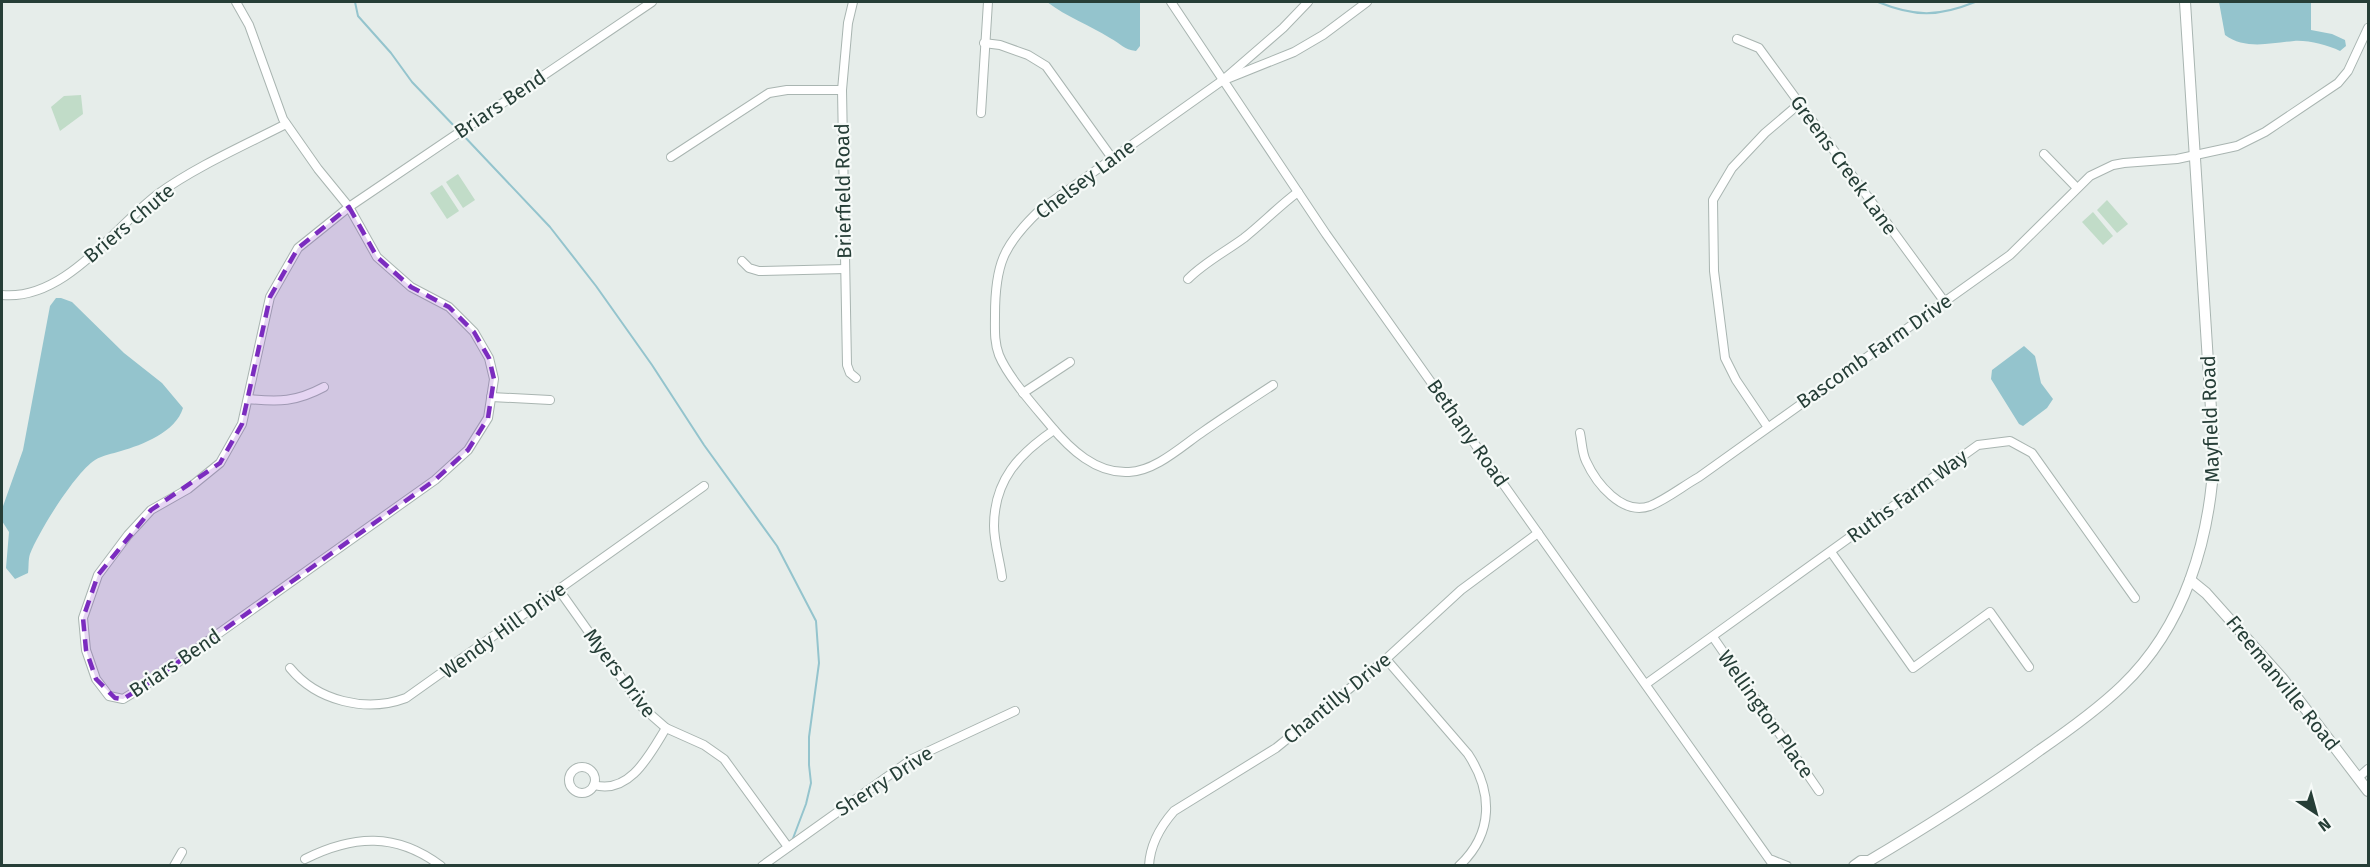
<svg xmlns="http://www.w3.org/2000/svg" width="2370" height="867" viewBox="0 0 2370 867" font-family="'Fira Sans',sans-serif">
<style>
.green{fill:#c1dcc8}
.water{fill:#94c4cd}
.lines{fill:none;stroke-linecap:round;stroke-linejoin:round}
.stream{stroke:#94c4cd;stroke-width:2}
.minor-casing{stroke:#a9b5b1;stroke-width:10}
.tertiary-casing{stroke:#a9b5b1;stroke-width:12}
.minor{stroke:#fff;stroke-width:8}
.tertiary{stroke:#fff;stroke-width:10}
.marked{fill:#7b2cbf;fill-opacity:0.2;stroke:#7b2cbf;stroke-width:4.5;stroke-dasharray:12 8;stroke-linejoin:round}
.labels{text-anchor:middle;stroke-width:4.5;stroke-linejoin:round;paint-order:stroke}
.street-label{font-size:20px;fill:#263e37;stroke:#f6faf8}
</style>
<rect width="100%" height="100%" fill="#e6edea"/>
<!-- green -->
<g class="green">
<path d="M81,95L83,114L60,131L51,107L64,96Z"/>
<path d="M458,174L475,200L463,208L446,182Z"/>
<path d="M442,185L459,211L447,219L430,193Z"/>
<path d="M2107,200L2128,224L2117,233L2097,210Z"/>
<path d="M2093,212L2113,236L2103,245L2082,222Z"/>
</g>
<!-- water -->
<g class="water">
<path d="M1047,2H1140V46L1136,51C1124,50 1120,43 1110,38C1089,25 1067,17 1047,2Z"/>
<path d="M2219,2H2311V30L2332,34L2345,40L2346,46L2340,51C2327,45 2308,40 2294,41C2271,43 2245,50 2225,35Z"/>
<path d="M56,298H61L72,302L124,353L162,383L183,408C176,432 142,445 121,451C112,454 103,455 95,460C75,473 39,531 30,554C28,560 29,567 28,573L15,579L6,568L9,532L2,521V509L23,450L50,306Z"/>
<path d="M2024,346L2035,356L2041,383L2053,399L2047,408L2023,426L2019,424L1991,379L1992,370Z"/>
</g>
<g class="lines">
<!-- stream -->
<g class="stream">
<path d="M355,2L358,16L391,53L412,82L458,130"/>
<path d="M1878,2C1915,17 1938,17 1975,2"/>
<path d="M462,134L550,227L596,286L652,365L704,445L777,546L816,621L819,663L809,737V765L811,783L806,804L792,841"/>
</g>
<!-- minor casing -->
<g class="minor-casing">
<g id="minor">
<path d="M236,2L249,25L283,119L318,169L349,207L377,257L411,287L449,307L474,332L489,358L494,379L488,418L468,450L435,480L146,685L123,699L109,696L96,679L86,650L83,618L98,575L128,535L151,510L188,489L220,463L242,424L270,297L298,248L349,207L652,2"/>
<path d="M853,2L848,23L842,90L847,365L850,373L856,378"/>
<path d="M1171,2L1326,234L1774,866"/>
<path d="M1737,39L1759,48L1944,301"/>
<path d="M984,43L1000,45L1028,55L1046,66L1112,158"/>
<path d="M1229,78L1294,52L1323,35L1367,2"/>
<path d="M981,113L988,2"/>
<path d="M2044,154L2076,187"/>
<path d="M671,157L769,93L787,90H842"/>
<path d="M742,261L749,268L759,271L845,269"/>
<path d="M1188,279C1205,262 1225,252 1244,238C1263,223 1279,206 1298,192"/>
<path d="M2,295C65,301 112,229 158,194C195,167 245,145 286,124"/>
<path d="M1273,385C1250,400 1227,415 1204,431C1183,445 1156,471 1129,472C1096,474 1070,449 1050,425C1035,407 1008,377 999,355C994,342 995,329 995,315C995,265 1003,245 1040,210L1223,80L1283,28L1308,2"/>
<path d="M1023,393L1070,362"/>
<path d="M491,397L550,400"/>
<path d="M248,399C279,402 296,402 324,387"/>
<path d="M1767,426L1736,380L1725,358L1714,271L1713,200L1732,168L1765,133L1799,104"/>
<path d="M1580,433C1582,442 1582,453 1586,461C1596,483 1622,516 1650,506C1667,499 1683,486 1699,477L2010,255L2090,176L2113,165L2124,163L2177,159L2237,146L2265,132L2338,83L2348,71L2368,28"/>
<path d="M1831,552L1913,668L1990,612L2029,667"/>
<path d="M1002,577C1000,561 994,542 994,526C994,480 1019,454 1054,430"/>
<path d="M559,590L642,707L666,728L704,745L724,759L788,847"/>
<path d="M1713,637L1819,791"/>
<path d="M1386,659L1468,754C1493,792 1494,833 1459,866"/>
<path d="M290,668C317,701 366,713 406,698L704,486"/>
<path d="M1646,684L1978,445L2010,441L2032,453L2135,598"/>
<circle cx="582" cy="780" r="13"/>
<path d="M2359,777L2368,769"/>
<path d="M594,785C630,795 650,754 666,728"/>
<path d="M305,859C353,835 396,832 441,866"/>
<path d="M1772,860L1787,866"/>
<path d="M174,866L182,852"/>
<path d="M762,866L912,759L1015,711"/>
<path d="M1149,866C1150,844 1160,827 1174,811L1276,748L1386,659L1461,590L1538,533"/>
</g>
</g>
<!-- tertiary casing -->
<g class="tertiary-casing">
<g id="tertiary">
<path d="M2190,580L2206,593L2282,678L2368,791"/>
<path d="M1854,866L1861,861H1869"/>
<path d="M1865,866L1869,861C1928,826 1985,790 2040,750C2069,730 2097,710 2122,686C2185,626 2210,539 2214,456L2185,2"/>
</g>
</g>
<!-- minor -->
<use href="#minor" class="minor"/>
<!-- tertiary -->
<use href="#tertiary" class="tertiary"/>
</g>
<!-- marked area -->
<path class="marked" d="M349,207L377,257L411,287L449,307L474,332L489,358L494,379L488,418L468,450L435,480L146,685L123,699L115,698L96,679L86,650L83,618L98,575L151,510L220,463L242,424L270,297L298,248Z"/>
<g class="labels">
<!-- street labels -->
<g class="street-label">
<text transform="translate(500 104) rotate(-34)" y="7">Briars Bend</text>
<text transform="translate(1844 165) rotate(54)" y="7">Greens Creek Lane</text>
<text transform="translate(1085 179) rotate(-37)" y="7">Chelsey Lane</text>
<text transform="translate(843 191) rotate(-91)" y="7">Brierfield Road</text>
<text transform="translate(129 223) rotate(-40)" y="7">Briers Chute</text>
<text transform="translate(1874 351) rotate(-35)" y="7">Bascomb Farm Drive</text>
<text transform="translate(2210 419) rotate(-92)" y="7">Mayfield Road</text>
<text transform="translate(1468 433) rotate(55)" y="7">Bethany Road</text>
<text transform="translate(1907 496) rotate(-36)" y="7">Ruths Farm Way</text>
<text transform="translate(503 630) rotate(-36)" y="7">Wendy Hill Drive</text>
<text transform="translate(175 663) rotate(-34)" y="7">Briars Bend</text>
<text transform="translate(620 673) rotate(53)" y="7">Myers Drive</text>
<text transform="translate(2283 683) rotate(51)" y="7">Freemanville Road</text>
<text transform="translate(1337 698) rotate(-39)" y="7">Chantilly Drive</text>
<text transform="translate(1766 714) rotate(55)" y="7">Wellington Place</text>
<text transform="translate(884 781) rotate(-33)" y="7">Sherry Drive</text>
</g>
</g>
<!-- border -->
<rect width="2370" height="867" fill="none" stroke="#263e37" stroke-width="6"/>
<!-- north arrow -->
<g transform="translate(2316 813) rotate(144)" stroke="#f6faf8" stroke-width="4.5" paint-order="stroke">
<path d="M0-4.5L10 22L0 15L-10 22Z" fill="#263e37"/>
<text y="-9" font-size="16" font-weight="bold" text-anchor="middle" fill="#263e37">N</text>
</g>
</svg>
